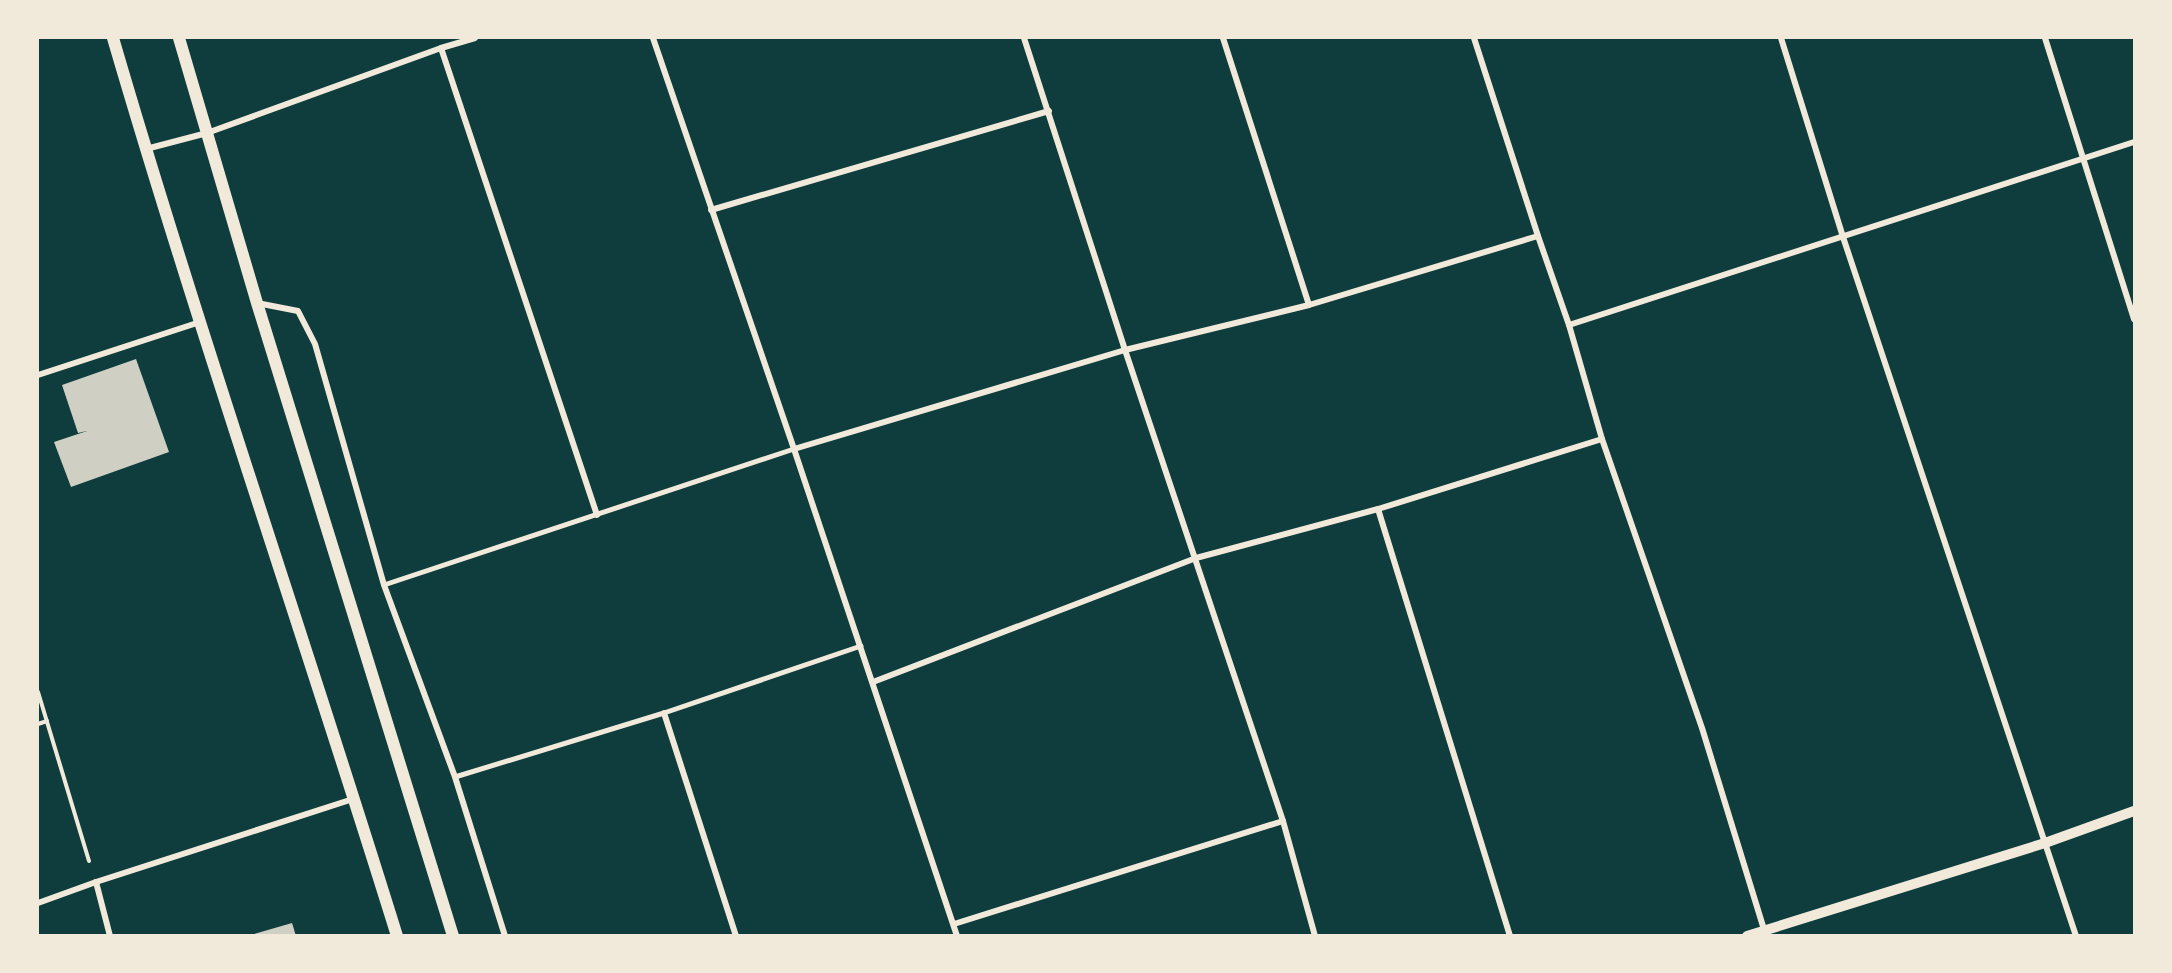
<svg xmlns="http://www.w3.org/2000/svg" width="2172" height="973" viewBox="0 0 2172 973" font-family="Overpass,sans-serif">
<style>
.building{fill:#cfcfc3}
.lines{fill:none;stroke-linecap:round;stroke-linejoin:round}
.path{stroke:#f1e9da;stroke-width:4}
.pedestrian{stroke:#f1e9da;stroke-width:5}
.minor{stroke:#f1e9da;stroke-width:6}
.tertiary{stroke:#f1e9da;stroke-width:10}
.secondary{stroke:#f1e9da;stroke-width:12}
</style>
<rect width="100%" height="100%" fill="#0f3d3e"/>
<!-- building -->
<g class="building">
<path d="M136,359L169,452L71,487L54,442L87,431L78,433L62,385Z"/>
<path d="M292,923L296,936H251V935Z"/>
</g>
<g class="lines">
<!-- path -->
<g class="path">
<path d="M38,692L89,861"/>
<path d="M38,724L47,721"/>
</g>
<!-- pedestrian -->
<g class="pedestrian">
<path d="M384,585L794,449"/>
<path d="M455,777L664,713L861,646"/>
</g>
<!-- minor -->
<g class="minor">
<path d="M653,38L794,449L957,936"/>
<path d="M1024,38L1125,350L1283,821L1315,936"/>
<path d="M1223,38L1309,305"/>
<path d="M1474,38L1538,236L1569,325L1602,439L1702,728L1766,936"/>
<path d="M1781,38L1843,237L2076,936"/>
<path d="M2045,38L2134,319"/>
<path d="M441,48L597,515"/>
<path d="M146,149L207,133L441,48L475,38"/>
<path d="M711,210L1049,111"/>
<path d="M257,303L298,311L315,344L384,585L455,777L505,936"/>
<path d="M1569,325L2134,142"/>
<path d="M38,375L200,322"/>
<path d="M794,449L1125,350L1309,305L1538,236"/>
<path d="M1378,509L1510,936"/>
<path d="M873,682L1196,558L1378,509L1602,439"/>
<path d="M664,713L736,936"/>
<path d="M96,882L110,936"/>
<path d="M38,903L96,882L353,799"/>
<path d="M954,924L1283,821"/>
</g>
<!-- tertiary -->
<path class="tertiary" d="M1747,936L2045,843L2134,811"/>
<!-- secondary -->
<g class="secondary">
<path d="M113,38C201,339 304,636 397,936"/>
<path d="M179,38L257,303L453,936"/>
</g>
</g>
<!-- border -->
<rect width="2172" height="973" fill="none" stroke="#f1e9da" stroke-width="78"/>
</svg>
